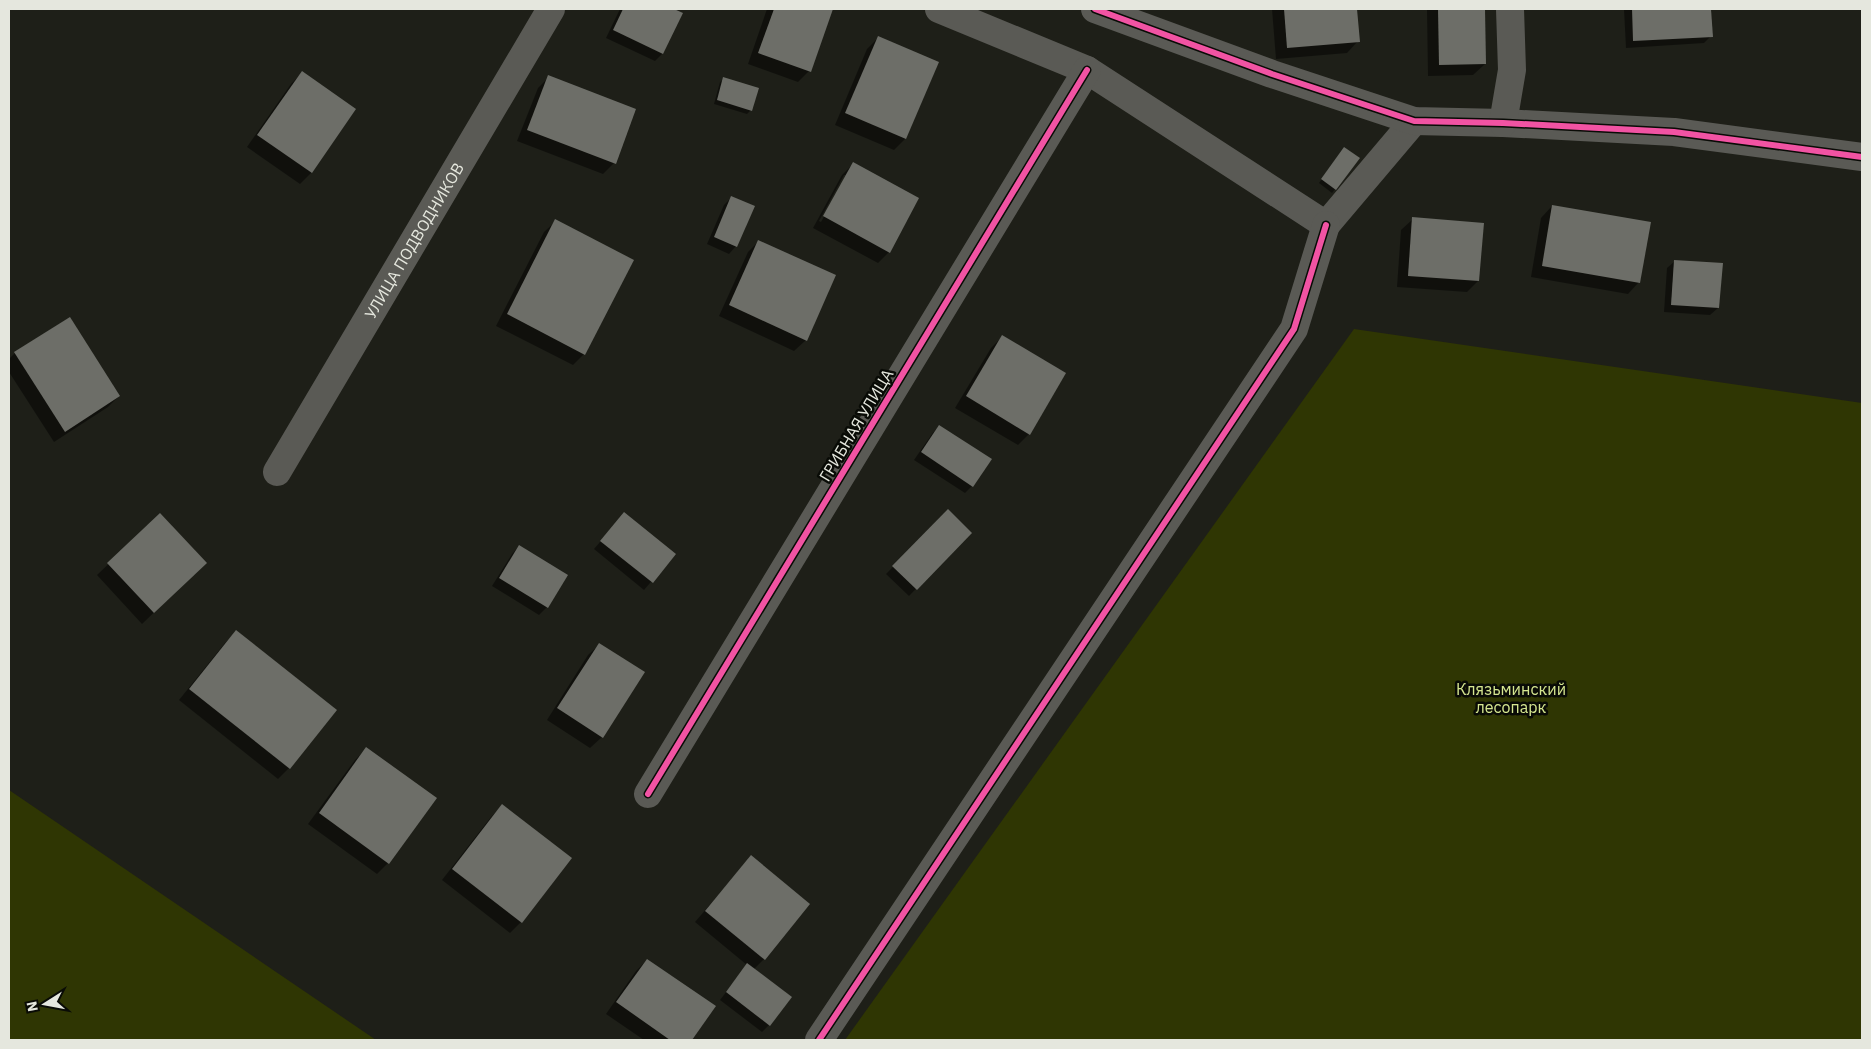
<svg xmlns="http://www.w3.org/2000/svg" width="1871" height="1049" viewBox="0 0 1871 1049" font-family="'IBM Plex Sans',sans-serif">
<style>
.green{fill:#2f3603}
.shadow{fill:#0007;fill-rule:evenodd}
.building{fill:#6d6e68}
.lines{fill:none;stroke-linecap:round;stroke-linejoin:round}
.minor{stroke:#5a5a55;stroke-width:28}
.cycleway-casing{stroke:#090b06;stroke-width:9}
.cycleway{stroke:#f153a3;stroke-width:6}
.labels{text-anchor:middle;stroke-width:5;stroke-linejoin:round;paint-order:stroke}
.street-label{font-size:16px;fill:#e5e7de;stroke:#090b06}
.park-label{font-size:16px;fill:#d6e790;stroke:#090b06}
</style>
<rect width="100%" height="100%" fill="#1e1f18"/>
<!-- green -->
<g class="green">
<path d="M1354,329L1862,403V1040H845Z"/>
<path d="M9,790L376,1040H9Z"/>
</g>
<!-- shadow -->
<g class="shadow">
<path d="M620,9H671L681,14L662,54L655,61L606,38Z"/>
<path d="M767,9H832L809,71L798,82L748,64Z"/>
<path d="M1272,9H1355L1358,41L1347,53L1276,59Z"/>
<path d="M1427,9H1484L1485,64L1473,75L1428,76Z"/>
<path d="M1624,9H1710L1711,36L1704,43L1626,48Z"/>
<path d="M878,38L905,139L894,150L835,125L867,49Z"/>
<path d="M302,73L355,110L311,173L300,184L247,147L291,84Z"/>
<path d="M549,77L614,163L603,174L517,141L538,88Z"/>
<path d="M724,79L751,110L747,114L714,104L720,82Z"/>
<path d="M1341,152L1335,189L1332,193L1319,183Z"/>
<path d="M853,164L889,252L878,263L813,228L842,175ZM844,175H847L821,222L819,221Z"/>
<path d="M731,198L736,246L729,254L707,244L724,205Z"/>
<path d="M1552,206L1639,282L1628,294L1531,277L1541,218Z"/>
<path d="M1413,219L1478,281L1467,292L1397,287L1401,230Z"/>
<path d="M556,221L584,354L573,365L496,326L544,232Z"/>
<path d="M759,241L806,340L794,351L719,316L748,252Z"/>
<path d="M1675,261L1718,308L1710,315L1664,312L1667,268Z"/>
<path d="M1002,337L1029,434L1018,445L955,408L991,348Z"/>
<path d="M15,353L119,396L108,407L54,442L9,372V359Z"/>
<path d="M939,426L972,486L965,493L914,460L932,434Z"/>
<path d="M948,511L970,533L909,596L886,574Z"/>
<path d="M624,514L674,555L644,590L594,549Z"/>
<path d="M160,515L194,574L142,624L97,575Z"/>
<path d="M519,546L566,576L547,607L539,615L492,586L512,554Z"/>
<path d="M236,632L289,768L278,779L179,700L225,643Z"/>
<path d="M600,644L602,737L590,748L547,720L588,655Z"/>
<path d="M366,749L435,798L388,863L377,874L308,824L355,760Z"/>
<path d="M502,806L521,922L510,933L442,880L491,817Z"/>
<path d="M751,857L764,959L753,970L769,1025L762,1032L720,1000L747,965L695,922Z"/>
<path d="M647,960L714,1007L691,1040H644L606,1014L636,971Z"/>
</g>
<!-- building -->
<g class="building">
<path d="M623,9H674L683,13L663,54L613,30Z"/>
<path d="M774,9H833L811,72L758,53Z"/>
<path d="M1284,9H1357L1360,42L1287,48Z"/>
<path d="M1438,9H1485L1486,64L1439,65Z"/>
<path d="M1632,9H1711L1713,37L1633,41Z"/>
<path d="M878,36L939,62L906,139L845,113Z"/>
<path d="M302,71L356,109L312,173L257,135Z"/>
<path d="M548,75L636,109L616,164L527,130Z"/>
<path d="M723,77L759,88L752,111L717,100Z"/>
<path d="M1344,147L1360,158L1336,190L1321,179Z"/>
<path d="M853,162L919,198L890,253L823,216Z"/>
<path d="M731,196L755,206L737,247L714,237Z"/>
<path d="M1552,205L1651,222L1640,283L1542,266Z"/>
<path d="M1412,217L1484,223L1479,281L1408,276Z"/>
<path d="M555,219L634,260L585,355L507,314Z"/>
<path d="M758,240L836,275L807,341L729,305Z"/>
<path d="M1674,260L1723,263L1719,308L1671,305Z"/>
<path d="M70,317L120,396L65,432L14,352Z"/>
<path d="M1002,335L1066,373L1030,435L966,396Z"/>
<path d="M939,425L992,459L973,487L921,452Z"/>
<path d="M948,509L972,533L917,590L892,566Z"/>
<path d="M624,512L676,554L653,583L600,541Z"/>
<path d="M160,513L207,563L154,613L107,563Z"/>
<path d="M519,545L568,575L548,608L499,578Z"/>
<path d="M236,630L337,710L290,769L189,689Z"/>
<path d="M599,643L645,672L603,738L557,708Z"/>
<path d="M366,747L437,798L389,864L319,813Z"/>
<path d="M502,804L572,858L522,923L452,869Z"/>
<path d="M751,855L810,904L765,960L705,911Z"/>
<path d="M647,959L716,1006L692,1040H670L616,1002Z"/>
<path d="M747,963L792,997L770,1026L726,992Z"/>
</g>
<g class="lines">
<!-- minor -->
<g class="minor">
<path d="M939,9L1087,70L1326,225L1414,121"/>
<path d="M1095,9L1272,74L1414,121L1503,123L1674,132L1862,157"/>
<path d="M1503,123L1512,70L1510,9"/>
<path id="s1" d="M277,472L551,9"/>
<path d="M648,794L1087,70"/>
<path d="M819,1040L1294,329L1326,225"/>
</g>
<!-- cycleway casing -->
<g class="cycleway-casing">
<g id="cycleway">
<path d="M1095,9L1272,74L1414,121L1503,123L1674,132L1862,157"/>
<path d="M648,794L1087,70"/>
<path d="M819,1040L1294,329L1326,225"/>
</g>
</g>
<!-- cycleway -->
<use href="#cycleway" class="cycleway"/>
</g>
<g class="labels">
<!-- street labels -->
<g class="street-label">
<text dy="6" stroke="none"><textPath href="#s1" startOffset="269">УЛИЦА ПОДВОДНИКОВ</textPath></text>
<text transform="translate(856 425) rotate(-59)" y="6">ГРИБНАЯ УЛИЦА</text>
</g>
<!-- park labels -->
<g class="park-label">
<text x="1511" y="695">Клязьминский<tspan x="1511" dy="18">лесопарк</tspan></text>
</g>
</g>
<!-- border -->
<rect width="1871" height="1049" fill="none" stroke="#e5e7de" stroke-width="20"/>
<!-- north arrow -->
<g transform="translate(45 1004) rotate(259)" stroke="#090b06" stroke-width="4" paint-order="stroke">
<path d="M0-4L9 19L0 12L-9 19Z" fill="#e5e7de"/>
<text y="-8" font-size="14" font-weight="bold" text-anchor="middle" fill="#e5e7de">N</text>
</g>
</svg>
